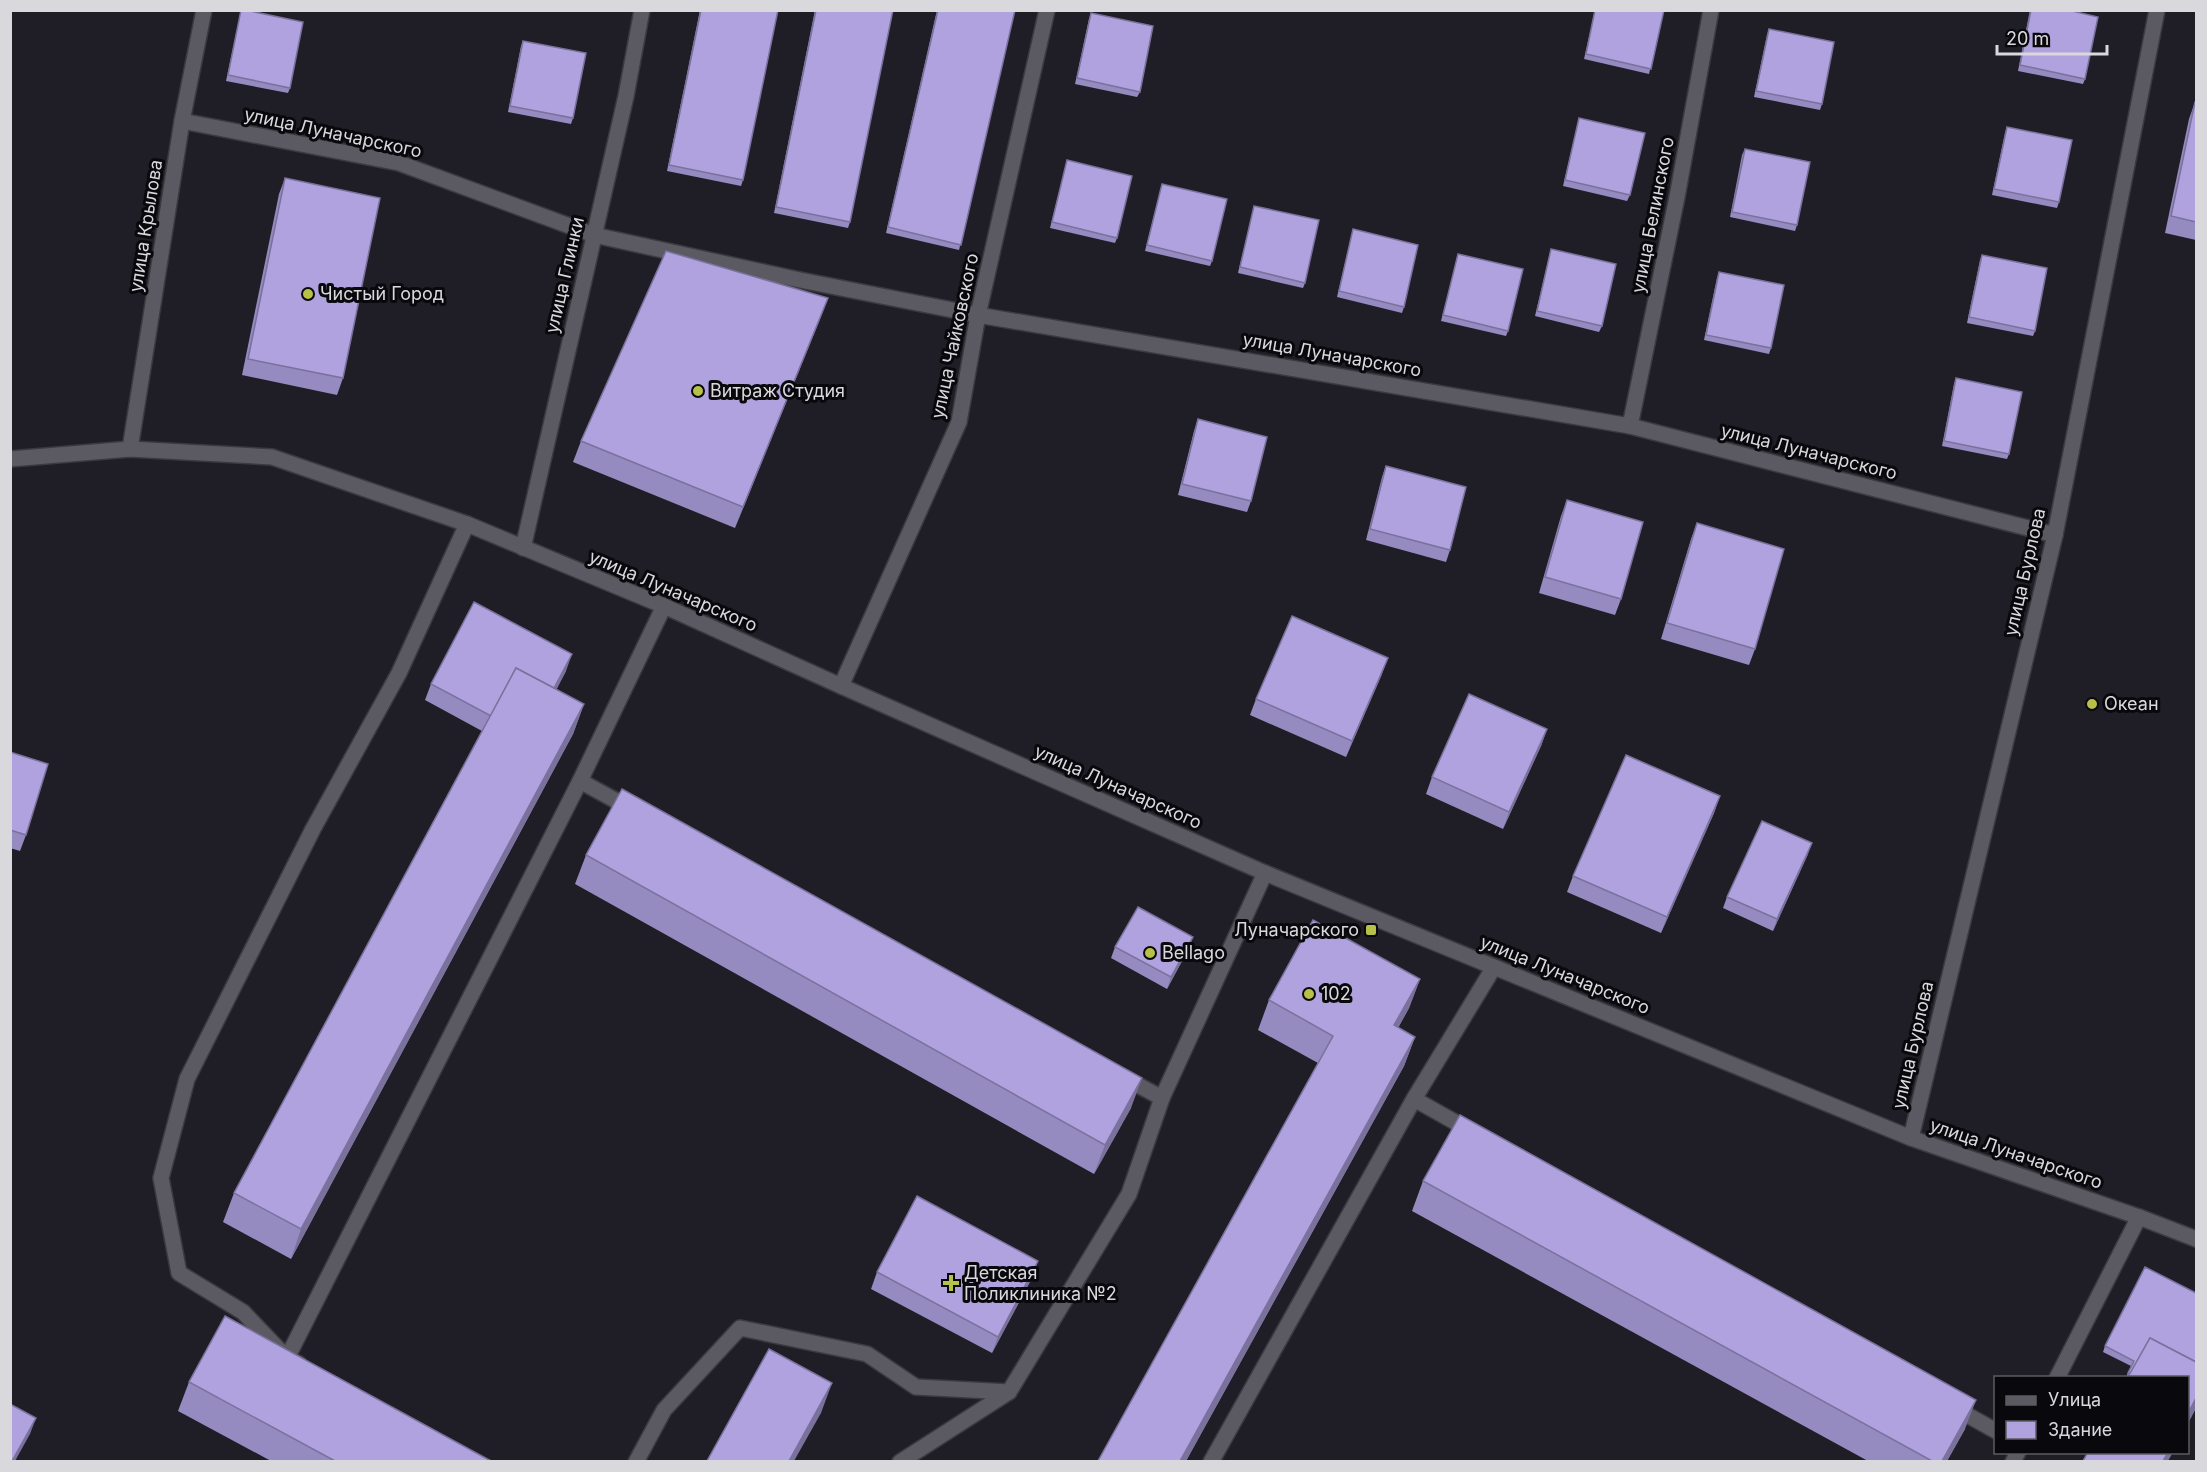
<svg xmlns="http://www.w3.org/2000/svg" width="2207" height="1472" viewBox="0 0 2207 1472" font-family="Inter,sans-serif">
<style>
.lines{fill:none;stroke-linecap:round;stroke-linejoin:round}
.service-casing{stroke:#3b3a40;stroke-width:18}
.minor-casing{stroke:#3b3a40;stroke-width:18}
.tertiary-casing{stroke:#3b3a40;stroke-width:18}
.service{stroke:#5b5a63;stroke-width:15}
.minor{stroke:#5b5a63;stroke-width:15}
.tertiary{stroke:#5b5a63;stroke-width:15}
.wall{fill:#968bc0}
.shaded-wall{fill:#7a719c}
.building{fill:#afa2df;stroke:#7a719c;stroke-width:1.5}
.poi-dot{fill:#b7c148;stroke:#09080c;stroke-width:2}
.labels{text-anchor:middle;stroke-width:6;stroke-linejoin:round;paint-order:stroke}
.street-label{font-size:18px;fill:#d9d8dd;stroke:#09080c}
.poi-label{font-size:18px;fill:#d9d8dd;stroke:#09080c;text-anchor:start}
</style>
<rect width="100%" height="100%" fill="#1f1e26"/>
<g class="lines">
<!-- service casing -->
<g class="service-casing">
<path id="service" d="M900,1462L1009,1392L1129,1194L1162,1098L1265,873"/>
</g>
<!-- minor casing -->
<g class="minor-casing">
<g id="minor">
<path d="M182,121L399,163L594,235L800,280L978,315L1630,426L2055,535"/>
<path d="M1630,426L1677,197L1711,10"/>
<path d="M130,449L182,121L204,10"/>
<path d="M523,548L626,96L642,10"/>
<path d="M841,686L959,422L978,315L1047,10"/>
<path d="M580,781L633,810"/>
<path d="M1123,1077L1162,1098"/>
<path d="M1414,1099L1471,1131"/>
<path d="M1911,1138L2055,535L2157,10"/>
<path d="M285,1356L243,1312L179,1273L161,1178L187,1079L313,829L399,673L467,524"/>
<path d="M299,1364L287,1358L580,781L664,606"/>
<path d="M2057,1378L2139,1217"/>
<path d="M1953,1407L1996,1431"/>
<path d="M636,1462L664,1410L740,1328L867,1354L916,1387L1009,1392"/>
<path d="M1211,1462L1414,1099L1494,967"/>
<path d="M2013,1462L2018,1452"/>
</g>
</g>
<!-- tertiary casing -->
<g class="tertiary-casing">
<path id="tertiary" d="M10,459L130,449L272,457L467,524L664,606L841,686L1265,873L1911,1138L2139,1217L2196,1239"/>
</g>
<!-- service -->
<use href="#service" class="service"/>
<!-- minor -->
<use href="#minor" class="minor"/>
<!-- tertiary -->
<use href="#tertiary" class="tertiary"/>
</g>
<!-- wall -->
<g class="wall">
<path d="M241,10L290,88L288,93L226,81Z"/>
<path d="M700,10H778L743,180L741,186L667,171Z"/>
<path d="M815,10H893L850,222L848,228L774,213Z"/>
<path d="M937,10H1015L959,250L886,233Z"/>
<path d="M1595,10H1664L1649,74L1584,59Z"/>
<path d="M2030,10H2068L2085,79L2083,84L2018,71Z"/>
<path d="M1091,13L1140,92L1137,97L1075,84L1089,19Z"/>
<path d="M1769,29L1822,104L1820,110L1754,97L1767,35Z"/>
<path d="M523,41L573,118L571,124L508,112L521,46Z"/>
<path d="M2195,102H2196V240L2165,233L2189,119Z"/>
<path d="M1579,118L1630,195L1627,201L1563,186Z"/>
<path d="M2007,127L2059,202L2057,208L1992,195L2005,133Z"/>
<path d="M1745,149L1797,225L1795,231L1730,217L1742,155Z"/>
<path d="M1067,160L1117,238L1115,243L1050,228Z"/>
<path d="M285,178L343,378L337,395L242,375L279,194Z"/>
<path d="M1162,184L1212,261L1210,266L1145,251Z"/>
<path d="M1254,206L1305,283L1303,288L1238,273Z"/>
<path d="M1353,229L1404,307L1402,313L1337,297Z"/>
<path d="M1551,249L1602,326L1599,332L1535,316Z"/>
<path d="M1458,254L1508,331L1506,336L1441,321Z"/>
<path d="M1982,255L2035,331L2033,336L1967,323L1980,260Z"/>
<path d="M1719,272L1771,348L1769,354L1704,340L1717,278Z"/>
<path d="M828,298L820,319L735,528L573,462L581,441Z"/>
<path d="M1956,378L2009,454L2007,459L1942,446L1954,384Z"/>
<path d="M1198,419L1251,501L1247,512L1178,495L1194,431Z"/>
<path d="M1386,466L1450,550L1446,562L1366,540L1382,477Z"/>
<path d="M1567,500L1621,599L1615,615L1539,593L1561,516Z"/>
<path d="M1697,523L1755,649L1749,665L1661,639L1691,539Z"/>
<path d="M566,671L556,690L584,704L573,734L291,1259L223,1222L234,1193L482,731L425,700L431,684Z"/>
<path d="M1382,674L1346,757L1250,715L1256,699Z"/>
<path d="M1547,729L1541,746L1503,829L1426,794L1432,777Z"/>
<path d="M10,752L26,835L20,851L10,848Z"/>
<path d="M1720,796L1714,813L1661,933L1567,892L1573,876Z"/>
<path d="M1808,854L1773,931L1723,908L1727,897Z"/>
<path d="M586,855L1131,1108L1094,1174L575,884Z"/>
<path d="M1115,947L1189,948L1167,989L1111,958Z"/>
<path d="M1420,979L1409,1008L1398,1028L1415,1037L1404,1066L1186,1461H1098L1318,1063L1258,1030L1269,1000Z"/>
<path d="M1423,1181L1965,1429L1947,1461H1868L1412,1211Z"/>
<path d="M877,1272L1032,1278L992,1353L871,1289Z"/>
<path d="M2196,1293V1408L2187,1425V1377H2126L2131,1366L2103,1352L2105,1346Z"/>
<path d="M189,1382L491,1461H271L178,1411Z"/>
</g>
<!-- shaded-wall -->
<g class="shaded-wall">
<path d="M828,298L820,319L735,528L743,507Z"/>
<path d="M572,654L566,671L542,717L548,701Z"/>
<path d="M1388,658L1382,674L1346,757L1352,741Z"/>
<path d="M584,704L573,734L291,1259L301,1229Z"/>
<path d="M1547,729L1541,746L1503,829L1509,812Z"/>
<path d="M1720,796L1714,813L1661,933L1667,917Z"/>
<path d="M1812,843L1808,854L1773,931L1777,919Z"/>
<path d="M1193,937L1189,948L1167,989L1171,977Z"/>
<path d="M1420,979L1409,1008L1383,1055L1394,1025Z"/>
<path d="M1415,1037L1404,1066L1186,1461H1180Z"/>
<path d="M1142,1078L1131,1108L1094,1174L1105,1145Z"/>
<path d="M1038,1261L1032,1278L992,1353L998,1337Z"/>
<path d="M832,1383L821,1413L794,1461H789Z"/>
<path d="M2196,1398V1408L2187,1425V1415Z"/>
<path d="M1976,1400L1965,1429L1947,1461H1942Z"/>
<path d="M36,1418L30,1434L15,1461H12Z"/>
<path d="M2168,1452H2173L2168,1461H2163Z"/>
</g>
<!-- building -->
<g class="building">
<path d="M241,10H245L303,22L290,88L228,75Z"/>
<path d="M701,10H778L743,180L669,165Z"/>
<path d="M816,10H893L850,222L776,207Z"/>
<path d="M938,10H1015L961,245L888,227Z"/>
<path d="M1595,10H1664L1651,69L1586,54Z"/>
<path d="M2031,10H2068L2098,17L2085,79L2020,65Z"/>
<path d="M1091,13L1153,26L1140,92L1077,78Z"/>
<path d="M1769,29L1834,42L1822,104L1756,91Z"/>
<path d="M523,41L586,53L573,118L510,106Z"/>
<path d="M2195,102H2196V222L2171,216Z"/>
<path d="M1579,118L1645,133L1630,195L1565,180Z"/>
<path d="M2007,127L2072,140L2059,202L1994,189Z"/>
<path d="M1745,149L1810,162L1797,225L1732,212Z"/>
<path d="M1067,160L1132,176L1117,238L1052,222Z"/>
<path d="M285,178L380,198L343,378L248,359Z"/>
<path d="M1162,184L1227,199L1212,261L1147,245Z"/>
<path d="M1254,206L1319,220L1305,283L1240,267Z"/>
<path d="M1353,229L1418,245L1404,307L1339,291Z"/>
<path d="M1551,249L1616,264L1602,326L1537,311Z"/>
<path d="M666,251L828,298L743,507L581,441Z"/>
<path d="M1458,254L1523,269L1508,331L1443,315Z"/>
<path d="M1982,255L2047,268L2035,331L1969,317Z"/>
<path d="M1719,272L1784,285L1771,348L1706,335Z"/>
<path d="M1956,378L2022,392L2009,454L1944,441Z"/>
<path d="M1198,419L1267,437L1251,501L1182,484Z"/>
<path d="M1386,466L1466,487L1450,550L1370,529Z"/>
<path d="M1567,500L1643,522L1621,599L1545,577Z"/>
<path d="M1697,523L1784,549L1755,649L1667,623Z"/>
<path d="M474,602L572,654L554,688L516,668L491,716L431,684Z"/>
<path d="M1292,616L1388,658L1352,741L1256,699Z"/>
<path d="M516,668L584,704L301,1229L234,1193Z"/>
<path d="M1469,694L1547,729L1509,812L1432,777Z"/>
<path d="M10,752L48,764L26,835L10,830Z"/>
<path d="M1626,755L1720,796L1667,917L1573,876Z"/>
<path d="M622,789L1142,1078L1105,1145L586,855Z"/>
<path d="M1762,821L1812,843L1777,919L1727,897Z"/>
<path d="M1138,907L1193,937L1171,977L1115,947Z"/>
<path d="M1313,920L1420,979L1394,1025L1415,1037L1180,1461H1098L1333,1036L1269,1000Z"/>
<path d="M1460,1115L1976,1400L1942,1461H1932L1423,1181Z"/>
<path d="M917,1196L1038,1261L998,1337L877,1272Z"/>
<path d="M2145,1267L2196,1293V1362L2150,1338L2130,1374L2128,1373L2134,1361L2105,1346Z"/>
<path d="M225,1316L491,1461H335L189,1382Z"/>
<path d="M2150,1338L2196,1362V1398L2187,1415V1377H2128Z"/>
<path d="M769,1349L832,1383L789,1461H707Z"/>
<path d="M10,1404L36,1418L12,1461H10Z"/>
<path d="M2088,1452H2168L2163,1461H2083Z"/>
</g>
<!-- markers -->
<g class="poi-dot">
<circle cx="308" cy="294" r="6"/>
<circle cx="698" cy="391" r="6"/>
<circle cx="2092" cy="704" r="6"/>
<rect x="1365" y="924" width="12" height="12" rx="3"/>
<circle cx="1150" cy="953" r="6"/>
<circle cx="1309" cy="994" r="6"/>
<path d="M948 1274h6v6h6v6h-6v6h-6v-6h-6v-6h6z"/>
</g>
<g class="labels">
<!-- street labels -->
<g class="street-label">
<text transform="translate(333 133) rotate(12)" y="6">улица Луначарского</text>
<text transform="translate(1653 215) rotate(-79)" y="6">улица Белинского</text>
<text transform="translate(146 226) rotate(-81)" y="6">улица Крылова</text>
<text transform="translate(565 275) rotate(-77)" y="6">улица Глинки</text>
<text transform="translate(955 336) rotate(-78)" y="6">улица Чайковского</text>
<text transform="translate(1332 355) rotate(10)" y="6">улица Луначарского</text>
<text transform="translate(1809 452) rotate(14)" y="6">улица Луначарского</text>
<text transform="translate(2025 572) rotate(-77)" y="6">улица Бурлова</text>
<text transform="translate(673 591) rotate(23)" y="6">улица Луначарского</text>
<text transform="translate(1118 787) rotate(24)" y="6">улица Луначарского</text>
<text transform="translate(1565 975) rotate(22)" y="6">улица Луначарского</text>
<text transform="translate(1913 1045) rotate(-77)" y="6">улица Бурлова</text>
<text transform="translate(2016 1154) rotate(19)" y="6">улица Луначарского</text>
</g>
<!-- poi labels -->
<g class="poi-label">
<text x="320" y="300">Чистый Город</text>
<text x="710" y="397">Витраж Студия</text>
<text x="2104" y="710">Океан</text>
<text x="1359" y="936" text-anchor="end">Луначарского</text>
<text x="1162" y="959">Bellago</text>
<text x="1321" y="1000">102</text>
<text x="964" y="1279">Детская<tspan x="964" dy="21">Поликлиника №2</tspan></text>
</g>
</g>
<!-- border -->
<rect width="2207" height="1472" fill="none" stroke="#d9d8dd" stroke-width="24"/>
<!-- legend -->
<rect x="1994" y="1376" width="195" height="78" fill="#09080c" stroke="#5c5b60" stroke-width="1.5"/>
<rect x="2006" y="1396" width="30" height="9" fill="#5b5a63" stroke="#5c5b60" stroke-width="1.5"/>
<text x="2048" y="1406" font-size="18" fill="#d9d8dd">Улица</text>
<rect x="2006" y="1421" width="30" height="18" fill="#afa2df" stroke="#5c5b60" stroke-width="1.5"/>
<text x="2048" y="1436" font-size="18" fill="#d9d8dd">Здание</text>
<!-- scale -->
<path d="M1997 45v9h110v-9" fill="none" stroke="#d9d8dd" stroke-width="3"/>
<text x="2006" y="45" font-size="18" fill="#d9d8dd" stroke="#09080c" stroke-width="4.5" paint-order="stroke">20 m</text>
</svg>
